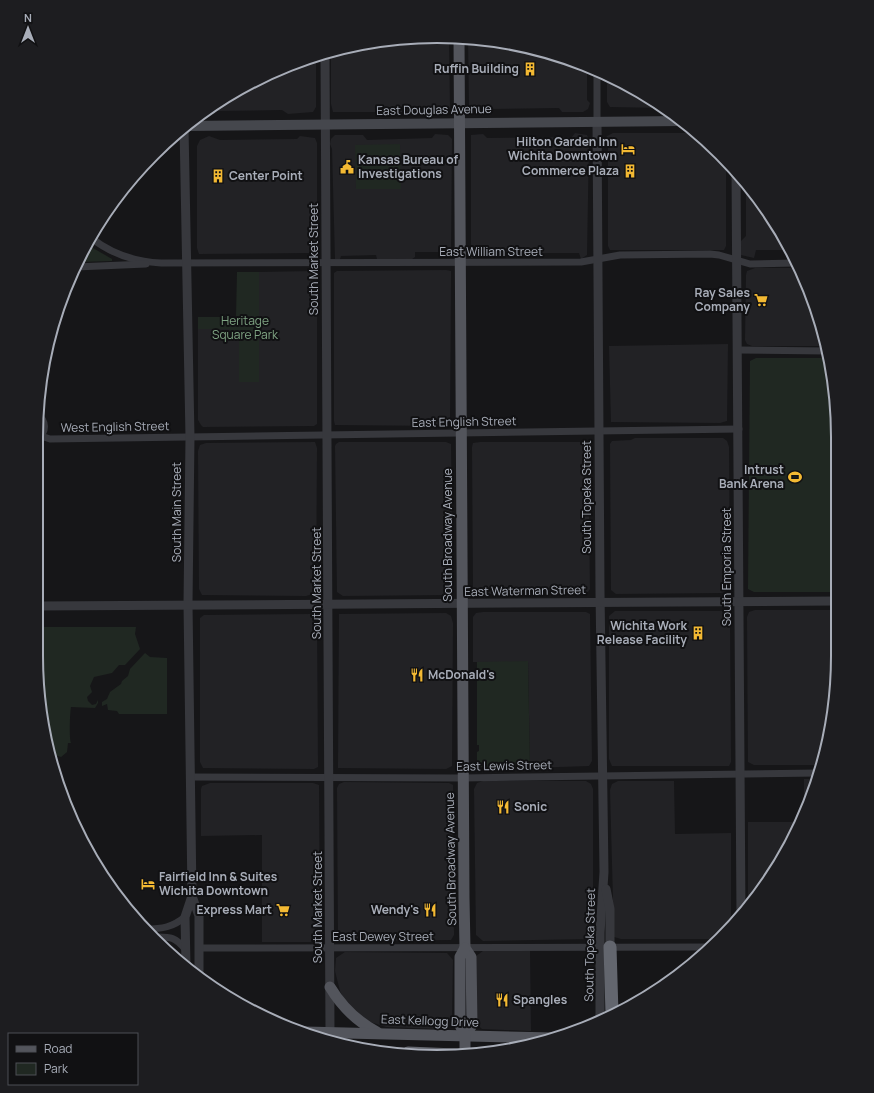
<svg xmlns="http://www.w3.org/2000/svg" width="874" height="1093" viewBox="0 0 874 1093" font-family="Manrope,sans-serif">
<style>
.built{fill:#222225}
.green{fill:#202822}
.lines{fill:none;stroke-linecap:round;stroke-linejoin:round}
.minor{stroke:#37383d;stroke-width:7}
.tertiary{stroke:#37383d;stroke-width:9}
.secondary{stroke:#45474d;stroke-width:10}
.primary{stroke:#53555c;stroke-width:11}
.motorway{stroke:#63666e;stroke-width:13}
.labels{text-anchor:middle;stroke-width:4;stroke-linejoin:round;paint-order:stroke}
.poi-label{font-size:12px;font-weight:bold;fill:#a8adb8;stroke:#111113;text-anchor:end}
.street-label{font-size:12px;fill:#a8adb8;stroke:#111113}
.park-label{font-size:12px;fill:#7fa383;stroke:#111113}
.rim{fill:none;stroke:#a8adb8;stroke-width:2}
</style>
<rect width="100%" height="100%" fill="#161618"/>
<!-- built -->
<g class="built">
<path d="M449,37L450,108L448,112H333L331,104V52L385,39Z"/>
<path d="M468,38L541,50L587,67V100L590,103L588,109L583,112H562L559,108L487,109L482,113L472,111L469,107Z"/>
<path d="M316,56V107L313,112L288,114L282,110L217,111L214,114H202L237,90Z"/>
<path d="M607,75L615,77L663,108L610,107L607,102Z"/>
<path d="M575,133L587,135L589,141L587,255L581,259L579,253H478L476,258H471V135L483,134L487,138L572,137Z"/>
<path d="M613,133H696L726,161V246L724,250H610L608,246V146L604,141L607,136Z"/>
<path d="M435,134L448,135L452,139L451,257L445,258L444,252H415V257L412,259H377L376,255L341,256L340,259H335L332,149L330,144L331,139L335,135H363L367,140L432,138Z"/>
<path d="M209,136L220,140L297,139L300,136L315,138L317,143V257L313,259L310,253L199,254L197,248V146L200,140Z"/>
<path d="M746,183L784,237L790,250H756L754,258L741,255L740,242L746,236Z"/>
<path d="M755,268H797L824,333L826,346H752L747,344L745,340L746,275L747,271Z"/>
<path d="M446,270L451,271V274L450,422L443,426L335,425L334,421V273L337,271Z"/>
<path d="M313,271L315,272L317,276V424L314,426L203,427L201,425L198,420V329H230L239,339V381L259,382V272Z"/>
<path d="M728,344L727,421L720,423L611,422L609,346Z"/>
<path d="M635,438H723L727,441L729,447L730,586L727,591L721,593L616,594L611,590L610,444L612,441L631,440Z"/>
<path d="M315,442L317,448L316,593L306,596L202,595L199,589L198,451L200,445L206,443Z"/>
<path d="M339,442H446L451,444L453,589L448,595L343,596L337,592L335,446L336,444Z"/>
<path d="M480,442H588L590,589L588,592L480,594L475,592L473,587L472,447L473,443Z"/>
<path d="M755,610H838V656L830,734L821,765H754L748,762L747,617L749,612Z"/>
<path d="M615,611H724L729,613L730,619L731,762L729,766H612L609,759V616Z"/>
<path d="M483,612H586L590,614L592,761L589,766L530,768L528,662H473V617L476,613Z"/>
<path d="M312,614L315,615L317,621L318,767L314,769L203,768L200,762V618L204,615Z"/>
<path d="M339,614L446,613L451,616L453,623L452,766L446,769L338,768Z"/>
<path d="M804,779H817L804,815Z"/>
<path d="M483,781H586L591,784L593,789V931L589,939L483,941L476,935L474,789L477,783Z"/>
<path d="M618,781H674L675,834L731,833V926L719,939H621L614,937L610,790L612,784Z"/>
<path d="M344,782L449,783L453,785L454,935L451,940L344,941L338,937L337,788L339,784Z"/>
<path d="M210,783H313L319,785L320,935L317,940L310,942H262V835L201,836V789L202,786Z"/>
<path d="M748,822H801L755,900L748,907Z"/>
<path d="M530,950L531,1031L482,1029L477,1024L476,956L483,951Z"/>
<path d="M345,952L447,953L453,960L452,1023L447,1028L438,1029L386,1027L367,1021L354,1012L343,998L340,991L335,971L336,958Z"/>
</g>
<!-- green -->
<g class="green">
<path d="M400,144L401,189H356L355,145Z"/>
<path d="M86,244L112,259V261L78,262Z"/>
<path d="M237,272H259V382H239V339H230V329H198V317H236Z"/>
<path d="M756,358H828L837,411L838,592H754L748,589L750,361Z"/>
<path d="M40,627H136L135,634L140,649L125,665H119L112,673L94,677L90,686L92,692L87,697L88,701L92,705L96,704L98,700V703L95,708L71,707C70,712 69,737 71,743H68L67,752L61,757L49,753L38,673L42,655Z"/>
<path d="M145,653L150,657L167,658V714H119L117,711L108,710L107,704L102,706V702L107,699L110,692L121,684L122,681L128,676L130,669Z"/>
<path d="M528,661L530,768L479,767L480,763L477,762V752L479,751V745H477V662Z"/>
</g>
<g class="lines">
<!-- minor -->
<g class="minor">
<path d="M597,71V121"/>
<path d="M90,237C110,253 135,262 161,263L581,262L620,255L710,254L719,255L750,264L795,263"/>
<path d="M76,267L146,264"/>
<path d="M738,350L827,351"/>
<path d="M41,436L50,439L739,429"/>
<path d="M37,439C47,432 47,421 37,414"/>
<path d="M191,777L463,778L818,773"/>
<path d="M146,929C162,929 173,927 185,917"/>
<path d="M151,937C169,937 174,935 186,950"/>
<path d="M199,948L711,947"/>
</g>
<!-- tertiary -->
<g class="tertiary">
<path d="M325,53L330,1031"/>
<path d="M597,121L600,592L604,872L600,933V1019"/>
<path d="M184,127L190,437L188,604L192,896L199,916V975"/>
<path d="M736,170L741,916"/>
<path d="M36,606L838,601"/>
<path d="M606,889L610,909V947"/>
<path d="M186,965L185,917L192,896"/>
</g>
<!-- secondary -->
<path class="secondary" d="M186,126L683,121"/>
<!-- primary -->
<g class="primary">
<path d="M459,37L464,898L465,948L471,957L472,1025L465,1036"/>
<path d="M330,987C342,1007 356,1021 377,1032"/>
<path d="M305,1032L554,1038"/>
<path d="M465,1053V1036L460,1025V957L465,948"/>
</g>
<!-- motorway -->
<g class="motorway">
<path d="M610,947L612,1014"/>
<path d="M408,1053L455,1055"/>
</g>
</g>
<!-- icons -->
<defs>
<g id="building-bare" transform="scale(1.08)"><path d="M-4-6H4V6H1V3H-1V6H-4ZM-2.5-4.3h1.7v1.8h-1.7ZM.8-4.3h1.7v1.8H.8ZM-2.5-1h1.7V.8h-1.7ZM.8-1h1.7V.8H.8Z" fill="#f3b933" stroke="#111113" stroke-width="2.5" paint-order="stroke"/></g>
<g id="hotel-bare" transform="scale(1.08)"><path d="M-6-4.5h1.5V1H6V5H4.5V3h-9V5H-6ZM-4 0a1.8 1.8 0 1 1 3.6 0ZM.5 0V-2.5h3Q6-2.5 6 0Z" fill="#f3b933" stroke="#111113" stroke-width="2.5" paint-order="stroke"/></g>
<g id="civic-bare" transform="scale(1.08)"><path d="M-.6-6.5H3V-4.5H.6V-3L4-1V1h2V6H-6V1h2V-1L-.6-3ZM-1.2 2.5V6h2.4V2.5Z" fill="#f3b933" stroke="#111113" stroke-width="2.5" paint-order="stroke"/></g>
<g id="supermarket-bare" transform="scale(1.08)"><path d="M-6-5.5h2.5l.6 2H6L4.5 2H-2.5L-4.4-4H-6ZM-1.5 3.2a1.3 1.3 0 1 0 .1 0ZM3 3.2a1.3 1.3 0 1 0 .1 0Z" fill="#f3b933" stroke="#111113" stroke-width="2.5" paint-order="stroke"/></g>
<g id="stadium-bare" transform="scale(1.08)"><path d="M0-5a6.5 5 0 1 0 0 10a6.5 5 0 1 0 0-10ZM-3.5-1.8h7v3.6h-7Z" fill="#f3b933" stroke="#111113" stroke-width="2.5" paint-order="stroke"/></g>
<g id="restaurant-bare" transform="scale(1.08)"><path d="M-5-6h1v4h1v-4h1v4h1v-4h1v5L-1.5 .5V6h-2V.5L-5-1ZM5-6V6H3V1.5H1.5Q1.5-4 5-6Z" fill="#f3b933" stroke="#111113" stroke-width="2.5" paint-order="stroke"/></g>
</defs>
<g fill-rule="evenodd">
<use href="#building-bare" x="530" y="69"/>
<use href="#hotel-bare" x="628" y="149"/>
<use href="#civic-bare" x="347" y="167"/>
<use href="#building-bare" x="630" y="171"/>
<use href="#building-bare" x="218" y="176"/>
<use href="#supermarket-bare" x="761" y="300"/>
<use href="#stadium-bare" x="795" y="477"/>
<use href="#building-bare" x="698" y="633"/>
<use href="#restaurant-bare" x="417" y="675"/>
<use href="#restaurant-bare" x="503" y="807"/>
<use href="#hotel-bare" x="148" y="884"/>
<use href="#supermarket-bare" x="283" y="910"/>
<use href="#restaurant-bare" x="430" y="910"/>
<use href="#restaurant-bare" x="502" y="1000"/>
</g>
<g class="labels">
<!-- poi labels -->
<g class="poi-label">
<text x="519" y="73">Ruffin Building</text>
<text x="617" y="146">Hilton Garden Inn<tspan x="617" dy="14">Wichita Downtown</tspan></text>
<text x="358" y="164" text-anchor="start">Kansas Bureau of<tspan x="358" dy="14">Investigations</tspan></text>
<text x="619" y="175">Commerce Plaza</text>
<text x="229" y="180" text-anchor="start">Center Point</text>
<text x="750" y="297">Ray Sales<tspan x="750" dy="14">Company</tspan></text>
<text x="784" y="474">Intrust<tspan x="784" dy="14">Bank Arena</tspan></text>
<text x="687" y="630">Wichita Work<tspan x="687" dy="14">Release Facility</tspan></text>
<text x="428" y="679" text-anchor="start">McDonald's</text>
<text x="514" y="811" text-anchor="start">Sonic</text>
<text x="159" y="881" text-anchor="start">Fairfield Inn &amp; Suites<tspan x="159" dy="14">Wichita Downtown</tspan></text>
<text x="272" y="914">Express Mart</text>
<text x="419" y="914">Wendy's</text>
<text x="513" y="1004" text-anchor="start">Spangles</text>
</g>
<!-- street labels -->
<g class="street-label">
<text transform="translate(434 110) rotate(-1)" y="4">East Douglas Avenue</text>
<text x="491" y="256">East William Street</text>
<text transform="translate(314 259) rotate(-90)" y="4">South Market Street</text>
<text transform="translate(464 422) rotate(-1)" y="4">East English Street</text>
<text transform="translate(115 427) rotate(-1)" y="4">West English Street</text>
<text transform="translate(587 497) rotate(-90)" y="4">South Topeka Street</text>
<text transform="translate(177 512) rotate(-90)" y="4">South Main Street</text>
<text transform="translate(448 535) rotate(-90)" y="4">South Broadway Avenue</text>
<text transform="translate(727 567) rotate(-90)" y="4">South Emporia Street</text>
<text transform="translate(317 583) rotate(-90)" y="4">South Market Street</text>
<text transform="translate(525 591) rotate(-1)" y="4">East Waterman Street</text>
<text transform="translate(504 766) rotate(-1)" y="4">East Lewis Street</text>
<text transform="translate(451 859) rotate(-91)" y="4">South Broadway Avenue</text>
<text transform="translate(318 907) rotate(-90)" y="4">South Market Street</text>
<text x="383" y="941">East Dewey Street</text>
<text transform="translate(590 945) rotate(-89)" y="4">South Topeka Street</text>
<text transform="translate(430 1021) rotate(2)" y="4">East Kellogg Drive</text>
</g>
<!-- park labels -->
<g class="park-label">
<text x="245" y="325">Heritage<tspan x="245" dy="14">Square Park</tspan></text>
</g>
</g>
<!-- crop -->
<path d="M0 0H874V1093H0ZM437 43H437A394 394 0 0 1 831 437V656A394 394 0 0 1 437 1050H437A394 394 0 0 1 43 656V437A394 394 0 0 1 437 43Z" fill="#1d1d20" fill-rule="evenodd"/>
<path class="rim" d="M437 43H437A394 394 0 0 1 831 437V656A394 394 0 0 1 437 1050H437A394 394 0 0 1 43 656V437A394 394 0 0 1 437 43Z"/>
<!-- legend -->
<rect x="8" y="1033" width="130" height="52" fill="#111113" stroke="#4d4f55"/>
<rect x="16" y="1046" width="20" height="6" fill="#53555c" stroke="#4d4f55"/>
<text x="44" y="1053" font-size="12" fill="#a8adb8">Road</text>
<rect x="16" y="1063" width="20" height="12" fill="#202822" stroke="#4d4f55"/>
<text x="44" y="1073" font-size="12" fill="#a8adb8">Park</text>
<!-- north arrow -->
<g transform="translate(28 28)" stroke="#111113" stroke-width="3" paint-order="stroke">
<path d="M0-3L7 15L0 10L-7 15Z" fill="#a8adb8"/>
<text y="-6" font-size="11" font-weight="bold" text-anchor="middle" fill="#a8adb8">N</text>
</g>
</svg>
